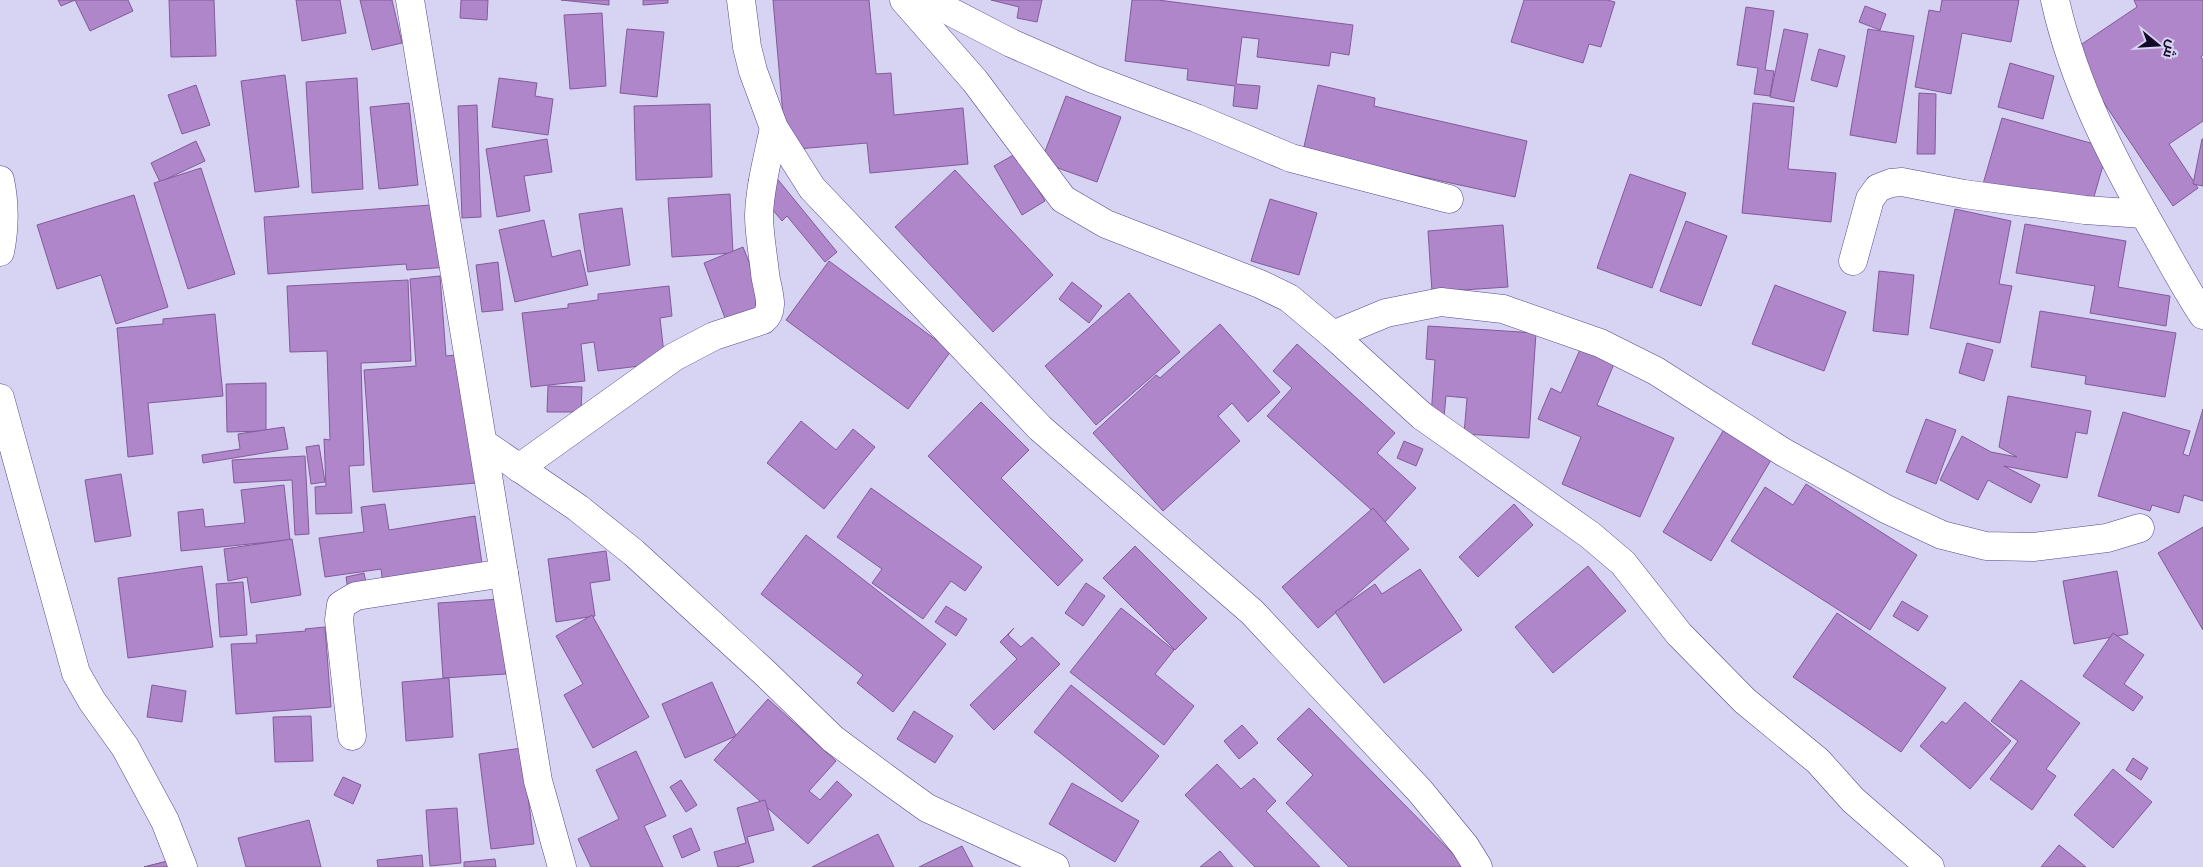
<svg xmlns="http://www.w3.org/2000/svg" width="2203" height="867" viewBox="0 0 2203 867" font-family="'Noto Sans',Cairo,sans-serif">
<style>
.building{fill:#b086ca;stroke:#835a9b}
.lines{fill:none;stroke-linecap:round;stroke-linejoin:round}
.minor-casing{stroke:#58488c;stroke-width:29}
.minor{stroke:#fff;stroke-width:28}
</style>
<rect width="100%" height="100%" fill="#d7d3f2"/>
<!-- building -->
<g class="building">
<path d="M58,0H75L61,6Z"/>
<path d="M75,0H128L133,11L90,31Z"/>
<path d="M169,0H214L216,56L171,57Z"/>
<path d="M296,0H340L346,33L302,41Z"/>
<path d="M360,0H392L402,43L372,50Z"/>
<path d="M461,0H488L487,20L460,18Z"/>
<path d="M561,0H609V5Z"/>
<path d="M643,0H668V3L643,5Z"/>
<path d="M773,0H869L876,74L891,73L894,115L963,108L968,164L870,173L867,143L786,150Z"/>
<path d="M991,0H1042L1037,22L1017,18L1019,7Z"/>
<path d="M1132,0H1158L1353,25L1349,55L1331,52L1329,66L1257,57L1259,39L1242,37L1236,84L1260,86L1257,109L1233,106L1235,86L1187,80L1188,69L1125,61Z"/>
<path d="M1524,0H1607L1615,2L1601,47L1589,44L1583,63L1511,42Z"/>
<path d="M1942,0H2019L2011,42L1962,33L1951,94L1915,87L1929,10L1940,12Z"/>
<path d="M2203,0V55L2201,57L2203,60V121L2169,144L2198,188L2173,206L2070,52L2137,7L2134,0Z"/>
<path d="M1865,6L1886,14L1880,30L1859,22Z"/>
<path d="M1746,7L1774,11L1765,70L1774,71L1770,96L1754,94L1758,68L1737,65Z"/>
<path d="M602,13L606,86L570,89L564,15Z"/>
<path d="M627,29L664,32L657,97L620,93Z"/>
<path d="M1784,29L1808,34L1794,102L1770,97Z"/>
<path d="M1868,29L1914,36L1896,143L1850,135Z"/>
<path d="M1819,49L1845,56L1837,87L1811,80Z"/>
<path d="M2010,63L2054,76L2043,119L1998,107Z"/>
<path d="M285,75L299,187L255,192L241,81Z"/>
<path d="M357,78L363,189L312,193L306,82Z"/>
<path d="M499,78L537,83L535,96L553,99L548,135L492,127Z"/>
<path d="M196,85L210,125L182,134L168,95Z"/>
<path d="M1318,85L1375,98L1374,106L1527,141L1515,197L1303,151Z"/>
<path d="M1919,93L1936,94L1935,154H1917Z"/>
<path d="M1066,96L1121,117L1097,182L1041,162Z"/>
<path d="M409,103L418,185L379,189L370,107Z"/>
<path d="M1753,103L1794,107L1788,169L1836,173L1831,222L1742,213Z"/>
<path d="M710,104L712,177L636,180L634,106Z"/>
<path d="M477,105L481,217L462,218L458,106Z"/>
<path d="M2002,118L2108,148L2087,221L1981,191Z"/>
<path d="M547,139L552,172L524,176L530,211L497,217L486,149Z"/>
<path d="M2202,139H2203V186L2193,184Z"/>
<path d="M196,141L205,161L160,182L151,163Z"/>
<path d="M1017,153L1045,201L1022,215L994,166Z"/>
<path d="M766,165L837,252L825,262L787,216L782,221L748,180Z"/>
<path d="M201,168L235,274L188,289L154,183Z"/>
<path d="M955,170L1053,275L993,332L895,227Z"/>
<path d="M1630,174L1686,193L1652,288L1597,268Z"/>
<path d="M730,194L733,253L672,257L668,198Z"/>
<path d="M134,195L168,307L116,324L101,275L57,289L37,225Z"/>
<path d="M1270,199L1317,213L1299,275L1251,261Z"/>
<path d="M445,204L449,267L407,270L406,264L268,274L264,217Z"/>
<path d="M622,208L630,265L588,272L579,214Z"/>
<path d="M1955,209L2011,221L1999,284L2012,286L2000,343L1930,328Z"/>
<path d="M544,220L552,257L580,250L588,285L515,302L499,230Z"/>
<path d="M1686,221L1727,236L1701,306L1660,291Z"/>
<path d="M2025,224L2126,241L2118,287L2170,296L2166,326L2090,313L2095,286L2016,273Z"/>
<path d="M1503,225L1508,287L1432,292L1428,231Z"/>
<path d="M743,247L770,315L730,331L704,263Z"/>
<path d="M829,261L951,351L908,409L786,320Z"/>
<path d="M498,262L503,310L482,312L476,265Z"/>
<path d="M1879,271L1914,275L1908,335L1873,331Z"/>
<path d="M440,276L446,356L466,354L476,483L373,492L364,370L416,366L410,279Z"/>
<path d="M408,280L411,361L361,363L364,465L349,466L352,513L316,514L315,487L326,486L324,439L330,440L327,351L290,352L287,286Z"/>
<path d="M1072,282L1102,306L1089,323L1059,299Z"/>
<path d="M1775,285L1846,312L1824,371L1752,344Z"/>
<path d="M669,286L672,316L660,318L665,363L598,371L594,342L581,344L585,381L531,387L522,313L568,308V304L598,300V294Z"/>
<path d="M1129,293L1180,352L1096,425L1045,366Z"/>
<path d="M2040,311L2176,333L2165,397L2085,384L2086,376L2031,367Z"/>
<path d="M215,314L223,396L148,403L153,454L128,457L117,328L163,324V319Z"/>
<path d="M1220,324L1280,392L1248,422L1232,403L1218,416L1240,441L1163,511L1093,433L1156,375L1160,378Z"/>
<path d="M1428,326L1536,333L1529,438L1464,434L1467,398L1446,396L1444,417L1431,416L1435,360L1426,359Z"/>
<path d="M1967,343L1993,350L1984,381L1959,373Z"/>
<path d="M1297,344L1395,433L1377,453L1416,488L1385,522L1267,416L1292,388L1273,371Z"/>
<path d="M1582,345L1616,359L1597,405L1674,438L1640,517L1562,484L1581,437L1538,419L1551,388L1561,393Z"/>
<path d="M266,383V431L227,432L226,384Z"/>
<path d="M548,386L582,387L581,412H547Z"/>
<path d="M2008,396L2091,411L2087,434L2076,432L2067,478L2004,466L2040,485L2031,503L1988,480L1978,500L1940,480L1962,436L1991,452L2017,457L1999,447Z"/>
<path d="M981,402L1029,450L1001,478L1083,560L1058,586L928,456Z"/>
<path d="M2203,409V501L2184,495L2179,513L2152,505L2150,511L2098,496L2123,412L2190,431L2183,454L2189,456Z"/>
<path d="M1926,419L1956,430L1936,484L1906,472Z"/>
<path d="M801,421L836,450L853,429L875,447L824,509L767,463Z"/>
<path d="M1726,426L1774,455L1711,561L1663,532Z"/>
<path d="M284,427L288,449L203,463L202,455L240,449L238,434Z"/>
<path d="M1404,441L1423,449L1416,466L1397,458Z"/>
<path d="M319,445L325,482L311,484L306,447Z"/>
<path d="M305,456L309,534L295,535L292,480L234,483L232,460Z"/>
<path d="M121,474L131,536L95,542L85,480Z"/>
<path d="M1806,484L1917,555L1870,630L1731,541L1765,487L1793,505Z"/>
<path d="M284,485L290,540L181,551L178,512L203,509L205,527L245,523L241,490Z"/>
<path d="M871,488L982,567L965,591L951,581L923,619L872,583L882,569L837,537Z"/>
<path d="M385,504L389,530L475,516L484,577L384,593L381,569L325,577L319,538L364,532L361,507Z"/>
<path d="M1514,504L1533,525L1478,577L1459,557Z"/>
<path d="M1373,508L1409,549L1318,628L1282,587Z"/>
<path d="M2203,527V630L2158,553Z"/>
<path d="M806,535L946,644L893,712L857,683L863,675L761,594Z"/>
<path d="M292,539L301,595L251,603L247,577L228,581L224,549Z"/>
<path d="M1135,546L1207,618L1175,650L1103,578Z"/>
<path d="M606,551L610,580L590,583L595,616L556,622L548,559Z"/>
<path d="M202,566L213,647L128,658L118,578Z"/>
<path d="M1588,566L1626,611L1553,673L1515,627Z"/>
<path d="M1420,569L1462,630L1384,683L1335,612L1375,584L1382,594Z"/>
<path d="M2117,571L2128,634L2074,644L2063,581Z"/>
<path d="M364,573L367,587L348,591L346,577Z"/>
<path d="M243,582L247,635L220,637L216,584Z"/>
<path d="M1086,583L1105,596L1083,626L1065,613Z"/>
<path d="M501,599L506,674L443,678L438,603Z"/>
<path d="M1902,601L1928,616L1918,631L1893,616Z"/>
<path d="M946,606L967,619L956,636L935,622Z"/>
<path d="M1121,608L1174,650L1155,674L1194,706L1164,745L1070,672Z"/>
<path d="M1837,613L1946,688L1901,752L1793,677Z"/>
<path d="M592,615L649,717L593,748L564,695L583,684L556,636Z"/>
<path d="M325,627L331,707L236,714L231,644L257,643L256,635L306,631L305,629Z"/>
<path d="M1014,628L1008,635L1021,647L1032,637L1060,664L994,730L970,705L1017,659L1000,642Z"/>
<path d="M2113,633L2144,655L2124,684L2143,697L2133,711L2083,676Z"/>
<path d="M449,678L453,737L406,741L402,682Z"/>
<path d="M2021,680L2080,723L2046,769L2056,776L2032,810L1990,779L2018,741L1991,721Z"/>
<path d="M712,682L736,736L685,758L662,704Z"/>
<path d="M152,685L186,691L182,722L147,717Z"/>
<path d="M1071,685L1159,756L1122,802L1034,732Z"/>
<path d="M768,699L836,761L809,791L820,800L837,781L852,795L808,844L714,760Z"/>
<path d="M1965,702L2011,741L1970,789L1920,746L1942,721L1946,724Z"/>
<path d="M1309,708L1466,867H1349L1286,803L1313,775L1277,739Z"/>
<path d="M914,711L953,736L935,763L897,739Z"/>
<path d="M311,716L313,761L275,762L273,717Z"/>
<path d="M1242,725L1258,743L1239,759L1224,741Z"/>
<path d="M522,748L534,844L491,849L479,754Z"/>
<path d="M636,751L666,816L644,826L663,867H591L578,839L619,819L596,770Z"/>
<path d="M2133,758L2148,768L2141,780L2126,770Z"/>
<path d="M1217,764L1241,789L1254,778L1276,801L1266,811L1320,867H1255L1185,795Z"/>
<path d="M2113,769L2152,802L2113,848L2074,815Z"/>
<path d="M343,777L361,785L353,804L334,795Z"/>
<path d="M681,780L697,805L686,812L670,787Z"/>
<path d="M1072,783L1139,821L1115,862L1049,824Z"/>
<path d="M765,800L774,830L747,837L754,862L736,867H718L714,852L746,843L737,808Z"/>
<path d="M457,808L461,863L430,866L426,810Z"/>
<path d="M309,820L321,867H246L238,838Z"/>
<path d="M691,828L700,850L682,858L673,836Z"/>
<path d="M878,834L894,867H812Z"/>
<path d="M2059,845L2086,867H2041Z"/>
<path d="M962,846L973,867H919Z"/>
<path d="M1220,851L1233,867H1200Z"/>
<path d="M422,855L423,867H378L377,860Z"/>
<path d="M495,859L496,867H464V862Z"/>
<path d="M172,860L174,867H144Z"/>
<path d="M172,860L174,867H144Z"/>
</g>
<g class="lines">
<!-- minor casing -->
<g class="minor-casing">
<g id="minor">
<path d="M410,0L538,781L562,867"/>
<path d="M741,0L747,47L753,71L774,128L812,188L1040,428L1252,612L1420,791L1465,846L1478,867"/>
<path d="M904,0L975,81L1063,199L1106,224L1260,284L1289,298L1333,335L1422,416L1590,535L1623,563L1679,634L1745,701L1818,761L1853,800L1930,867"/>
<path d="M928,0L1011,43L1093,79L1196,118L1291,158L1449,199"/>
<path d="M2055,0C2074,86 2115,164 2159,240C2173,265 2187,291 2203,315"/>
<path d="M0,180C5,204 5,227 0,252"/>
<path d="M1853,261L1870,199L1878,188L1891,183L1902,182L1964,194L2085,210L2144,214"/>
<path d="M1333,335L1386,313L1441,302L1503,309L1600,343L1656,371L1783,452L1886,509L1942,535L1986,546L2033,547L2107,538L2140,528"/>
<path d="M0,398L76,673L92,701L125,747L165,821L183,867"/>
<path d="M483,443L578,508L634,553L765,673L833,739L891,782L927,808L1055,867"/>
<path d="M519,468L674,357L714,336L763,320C777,309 766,287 765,273C763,254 759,234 759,215C760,186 768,157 774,128"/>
<path d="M352,736L339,620L341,605L356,596L504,573"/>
</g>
</g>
<!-- minor -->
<use href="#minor" class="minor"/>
</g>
<!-- north arrow -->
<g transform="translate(2158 45) rotate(108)" stroke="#d7d3f2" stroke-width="4" paint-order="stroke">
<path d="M0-4L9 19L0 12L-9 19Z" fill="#120a26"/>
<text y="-8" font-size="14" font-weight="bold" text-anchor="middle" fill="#120a26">ش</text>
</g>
</svg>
